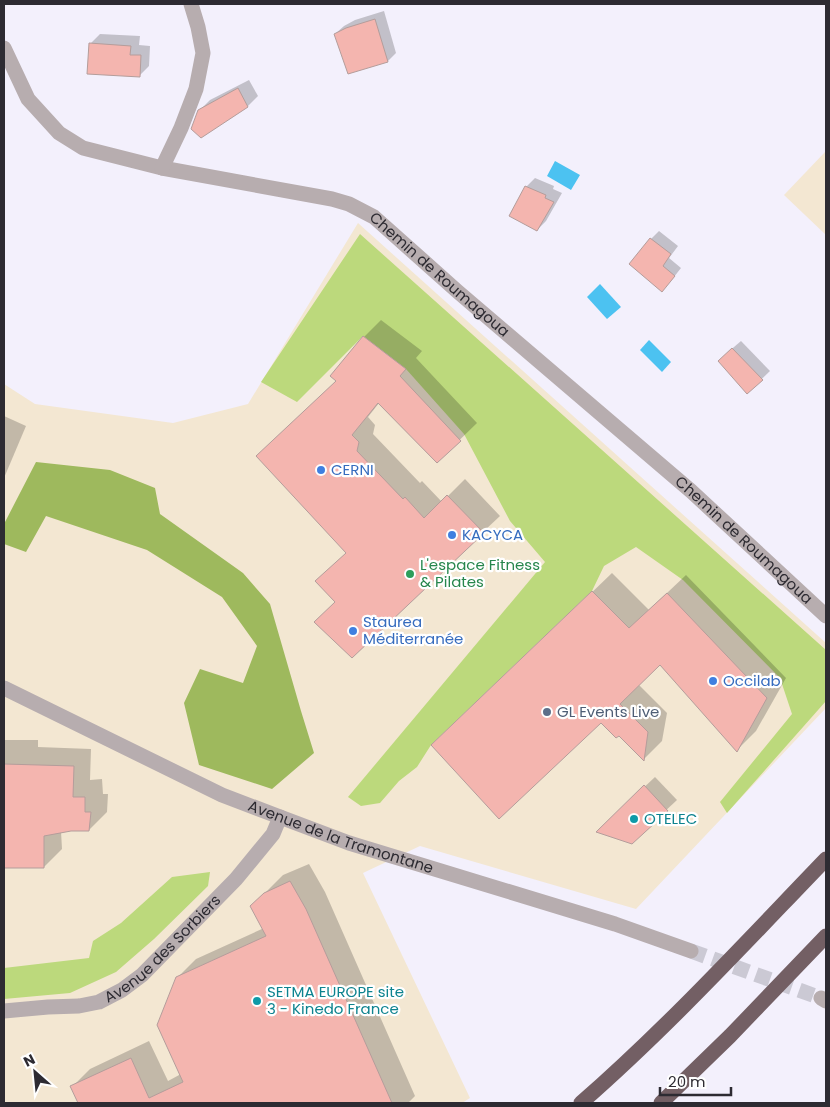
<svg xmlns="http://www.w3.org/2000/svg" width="830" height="1107" viewBox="0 0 830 1107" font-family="Poppins,sans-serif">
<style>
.industrial{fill:#f3e7d2}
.green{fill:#bcd97c}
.forest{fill:#9eb95d}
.water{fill:#4cc2f1}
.shadow{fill:#0003}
.building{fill:#f4b5af;stroke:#b49d9b}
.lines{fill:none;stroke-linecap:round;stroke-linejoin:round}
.minor-tunnel{stroke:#cbc9d4;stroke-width:15;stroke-dasharray:15 8;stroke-linecap:butt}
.minor{stroke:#b7adaf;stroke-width:15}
.highway{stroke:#735f64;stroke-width:15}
.shop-dot{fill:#3f7fe0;stroke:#fff;stroke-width:2}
.leisure-dot{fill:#2e9e5b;stroke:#fff;stroke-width:2}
.service-dot{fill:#5c6f8a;stroke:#fff;stroke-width:2}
.culture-dot{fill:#0f9aa8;stroke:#fff;stroke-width:2}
.labels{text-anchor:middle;stroke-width:4.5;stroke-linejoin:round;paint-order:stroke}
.street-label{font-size:15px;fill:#2d2b32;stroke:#fff}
.shop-label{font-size:15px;fill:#366cbe;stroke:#fff;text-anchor:start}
.leisure-label{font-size:15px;fill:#27864d;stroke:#fff;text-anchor:start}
.service-label{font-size:15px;fill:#4e5e75;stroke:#fff;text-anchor:start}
.culture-label{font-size:15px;fill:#0d838f;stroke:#fff;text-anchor:start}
</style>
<rect width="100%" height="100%" fill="#f3f0fc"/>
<!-- industrial -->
<g class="industrial">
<path d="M826,151V235L784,195Z"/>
<path d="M358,223L826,643V708L636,909L420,846L363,873L470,1098L462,1103H4V384L35,404L173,423L248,404Z"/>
</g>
<!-- green -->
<g class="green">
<path d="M360,234L826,650V701L727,813L720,802L792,714L780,678L683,580L636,547L604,566L592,591L431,745L417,767L399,781L380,803L361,806L348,797L545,562L510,521L464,434L406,369L363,336L297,402L261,382Z"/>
<path d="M210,872L208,886L154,939L116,972L70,993L4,999V968L89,958L93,941L121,923L172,877Z"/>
</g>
<!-- forest -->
<path class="forest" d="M36,462L110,470L155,488L160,514L243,573L270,604L301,711L314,753L272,789L199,765L184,703L200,669L243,683L257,646L222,597L147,550L46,516L26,552L4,544V524Z"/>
<!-- water -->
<g class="water">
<path d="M555,161L580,175L571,190L547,176Z"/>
<path d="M600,284L621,307L607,319L587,297Z"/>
<path d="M649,340L671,362L662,372L640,350Z"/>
</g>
<!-- shadow -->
<g class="shadow">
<path d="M384,11L396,53L388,61L335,34L344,26L355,20Z"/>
<path d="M100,34L140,36L139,45L150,46L149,66L139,76L91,43Z"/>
<path d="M249,80L258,96L248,106L201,137L199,111L210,100Z"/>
<path d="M535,178L554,186L553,189L562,193L546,221L537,230L526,187Z"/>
<path d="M659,231L678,246L669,258L681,268L670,282L631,264L651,239Z"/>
<path d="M381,320L422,351L416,358L477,423L437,462L379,403L368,417L375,425L373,434L420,483L422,481L442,502L465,479L500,516L483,532L337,602L347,552L337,380L364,337Z"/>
<path d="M741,341L770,371L747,393L727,353Z"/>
<path d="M4,416L26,426L4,478Z"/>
<path d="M612,573L649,610L686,575L786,678L756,731L737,750L660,663L638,684L667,713L662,741L644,759L619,735L601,722L452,727Z"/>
<path d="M4,740H38V747L91,749L90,780L102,779L103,794H108L107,812L89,830L61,831L62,849L44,867H4Z"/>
<path d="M655,777L677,800L631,843L607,822Z"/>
<path d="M309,864L325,892L415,1096L408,1103H79L72,1087L90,1069L149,1041L168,1081L181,1074L177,978L196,959L264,928L252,906L283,875Z"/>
</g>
<!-- building -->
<g class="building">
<path d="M375,19L388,62L348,74L334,34L346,28Z"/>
<path d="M89,43L131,46L130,55H141L140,77L87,74Z"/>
<path d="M238,88L248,107L201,138L191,129L198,110Z"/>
<path d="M525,186L546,195L545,198L554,202L537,231L509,216Z"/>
<path d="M650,238L671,254L663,266L675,276L662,292L629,264Z"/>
<path d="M363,336L406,369L400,376L461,441L437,463L378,403L352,435L359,442L357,451L403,499L405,497L424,518L447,495L484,533L352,658L314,622L335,602L315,581L346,553L256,456L336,381L330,376Z"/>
<path d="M732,348L763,380L747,394L718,361Z"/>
<path d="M592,591L629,628L667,593L767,698L737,752L660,665L620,704L648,732L644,761L619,736L616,738L601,723L499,819L431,745Z"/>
<path d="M4,764L74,766L73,797H85V812H91L89,831H71L44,836V868H4Z"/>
<path d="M644,785L668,811L632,844L596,832Z"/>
<path d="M290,881L306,909L392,1103H78L70,1086L131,1058L149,1098L183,1082L157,1025L176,977L266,936L250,906L264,893Z"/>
</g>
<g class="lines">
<!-- minor-tunnel -->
<path class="minor-tunnel" d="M691,951L821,998"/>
<!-- minor -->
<g class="minor">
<path id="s1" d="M4,48L28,99L59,133L83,148L162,168L332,199L349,204L374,217L457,291L691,491L826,616"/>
<path d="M162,168L181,128L196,89L203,53L198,27L191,4"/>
<path id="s2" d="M4,688L222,795L280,817L349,843L615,924L691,951"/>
<path d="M821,998L826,1001"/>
<path id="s3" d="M4,1011L48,1007L79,1006L99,1002L122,990L142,975L236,879L273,834L280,817"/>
</g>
<!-- highway -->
<g class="highway">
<path d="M581,1103C668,1027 746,942 826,859"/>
<path d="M661,1103L730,1036L826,936"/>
</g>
</g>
<!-- markers -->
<g class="shop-dot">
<circle cx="321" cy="470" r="5"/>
<circle cx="452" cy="535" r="5"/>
<circle cx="353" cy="631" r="5"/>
<circle cx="713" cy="681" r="5"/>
</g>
<circle class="leisure-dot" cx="410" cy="574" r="5"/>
<circle class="service-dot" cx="547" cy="712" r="5"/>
<g class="culture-dot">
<circle cx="634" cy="819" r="5"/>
<circle cx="257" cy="1001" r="5"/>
</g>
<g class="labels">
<!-- street labels -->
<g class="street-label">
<text dy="5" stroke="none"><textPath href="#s1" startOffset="518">Chemin de Roumagoua</textPath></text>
<text dy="5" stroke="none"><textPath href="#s1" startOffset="922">Chemin de Roumagoua</textPath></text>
<text dy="5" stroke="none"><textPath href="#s2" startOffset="369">Avenue de la Tramontane</textPath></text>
<text dy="5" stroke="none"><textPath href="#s3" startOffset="179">Avenue des Sorbiers</textPath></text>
</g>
<!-- shop labels -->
<g class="shop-label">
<text x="331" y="475">CERNI</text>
<text x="462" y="540">KACYCA</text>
<text x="363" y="627">Staurea<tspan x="363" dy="17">Méditerranée</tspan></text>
<text x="723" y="686">Occilab</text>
</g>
<!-- leisure labels -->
<g class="leisure-label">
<text x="420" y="570">L'espace Fitness<tspan x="420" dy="17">&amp; Pilates</tspan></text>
</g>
<!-- service labels -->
<g class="service-label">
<text x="557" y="717">GL Events Live</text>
</g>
<!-- culture labels -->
<g class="culture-label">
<text x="644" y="824">OTELEC</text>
<text x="267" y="997">SETMA EUROPE site<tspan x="267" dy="17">3 - Kinedo France</tspan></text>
</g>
</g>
<!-- border -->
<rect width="830" height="1107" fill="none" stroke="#2d2b32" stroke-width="10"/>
<!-- north arrow -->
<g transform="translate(35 1072) rotate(333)" stroke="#ffffff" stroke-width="4" paint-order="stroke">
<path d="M0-4L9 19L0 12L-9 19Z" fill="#2d2b32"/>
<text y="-8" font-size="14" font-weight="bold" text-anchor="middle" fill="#2d2b32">N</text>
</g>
<!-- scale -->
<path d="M660 1087v8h71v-8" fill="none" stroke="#2d2b32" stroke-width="2.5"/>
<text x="668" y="1087" font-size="15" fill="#2d2b32" stroke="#ffffff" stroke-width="4" paint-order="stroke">20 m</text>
</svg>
